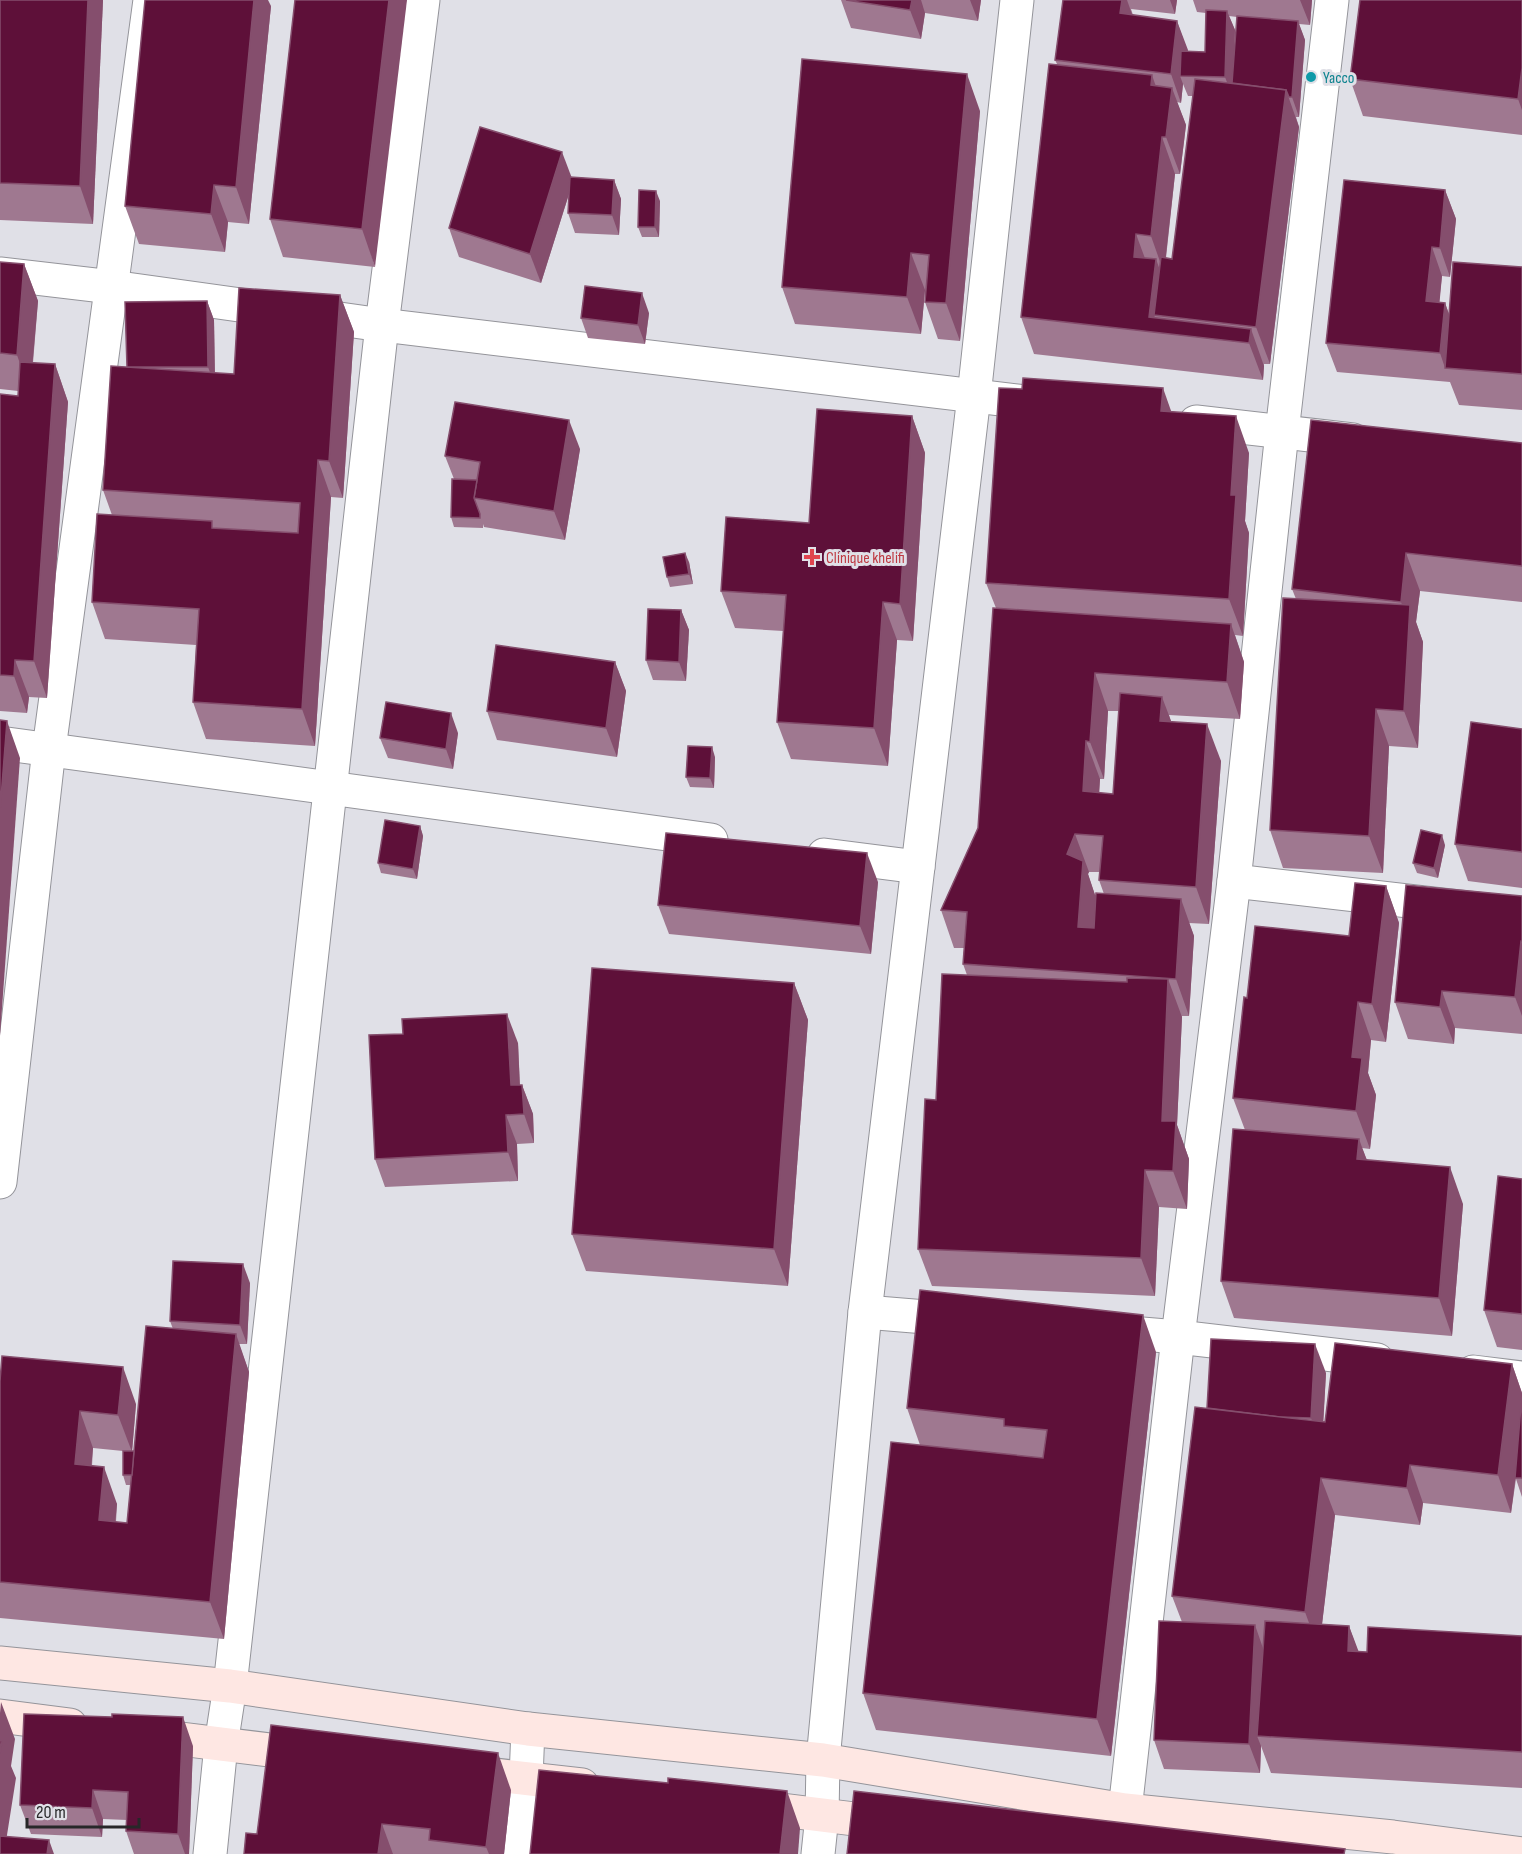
<svg xmlns="http://www.w3.org/2000/svg" width="1522" height="1854" viewBox="0 0 1522 1854" font-family="'Sofia Sans Condensed',sans-serif">
<style>
.lines{fill:none;stroke-linecap:round;stroke-linejoin:round}
.street-casing{stroke:#94949a;stroke-width:35}
.secondary-casing{stroke:#94949a;stroke-width:35}
.street{stroke:#fff;stroke-width:33}
.secondary{stroke:#fee7e3;stroke-width:33}
.wall{fill:#9f7890;fill-rule:evenodd}
.shaded-wall{fill:#854e6d}
.building{fill:#5e1039;stroke:#854e6d;stroke-width:1.5}
.culture-dot{fill:#0f9aa8;stroke:#e0e0e7;stroke-width:2}
.health-dot{fill:#e0444e;stroke:#e0e0e7;stroke-width:2}
.labels{text-anchor:middle;stroke-width:6;stroke-linejoin:round;paint-order:stroke}
.culture-label{font-size:16px;fill:#0d838f;stroke:#e0e0e7;text-anchor:start}
.health-label{font-size:16px;fill:#be3a42;stroke:#e0e0e7;text-anchor:start}
</style>
<rect width="100%" height="100%" fill="#e0e0e7"/>
<g class="lines">
<!-- street casing -->
<g class="street-casing">
<g id="street">
<path d="M0,274L112,287L382,325L1043,404"/>
<path d="M1196,422L1353,440"/>
<path d="M0,743L711,840"/>
<path d="M824,855L918,867"/>
<path d="M1234,881L1522,914"/>
<path d="M0,1182L49,749L150,0"/>
<path d="M865,1312L962,1320"/>
<path d="M1106,1331L1178,1337L1377,1360"/>
<path d="M1473,1372L1522,1378"/>
<path d="M1122,1837L1178,1337L1234,881L1282,432L1332,0"/>
<path d="M210,1854L221,1745L230,1686L382,325L423,0"/>
<path d="M518,1854L526,1778L528,1729"/>
<path d="M818,1854L822,1816L823,1760L865,1312L974,396L1017,0"/>
</g>
</g>
<!-- secondary casing -->
<g class="secondary-casing">
<g id="secondary">
<path d="M0,1663L230,1686L528,1729L823,1760L1125,1810L1393,1837L1522,1854"/>
<path d="M0,1716L70,1725"/>
<path d="M148,1735L311,1755"/>
<path d="M460,1771L582,1785"/>
<path d="M749,1806L895,1824"/>
</g>
</g>
<!-- street -->
<use href="#street" class="street"/>
<!-- secondary -->
<use href="#secondary" class="secondary"/>
</g>
<!-- wall -->
<g class="wall">
<path d="M0,0H103L93,224L0,220Z"/>
<path d="M295,0L375,267L283,257L270,219Z"/>
<path d="M841,0H981L978,21L925,13L921,39L851,28Z"/>
<path d="M1063,0H1177L1175,14L1131,9L1133,15L1177,21L1187,51L1205,52L1206,13L1197,12L1193,0H1312L1310,25L1299,24L1305,40L1299,117H1296L1299,127L1270,364H1264V366L1263,380L1034,354L1021,317L1057,64L1055,60ZM1229,16L1237,17L1234,53L1235,30ZM1183,84L1188,96H1193L1172,259L1166,258L1175,174H1180L1186,125L1177,102L1181,103Z"/>
<path d="M1522,0V135L1363,116L1350,79Z"/>
<path d="M271,6L249,224L228,222L225,252L139,244L125,206Z"/>
<path d="M980,111L960,341L938,339L925,302V290L921,334L795,324L782,287Z"/>
<path d="M571,177L614,180L621,199L619,235L575,233L568,213L569,194L541,283L459,257L449,228Z"/>
<path d="M1445,190L1456,219L1450,277L1442,276L1439,302L1445,303L1449,314L1522,267V410L1459,405L1450,382L1337,372L1326,343Z"/>
<path d="M660,201L659,237H642L638,227Z"/>
<path d="M0,262L24,264L38,301L33,363L55,364L68,402L47,698L29,697L27,713L0,711V394L18,396V391L0,389Z"/>
<path d="M340,295L354,332L343,498L331,497L315,746L206,739L193,702L196,645L105,639L92,602L112,515L103,490L127,367L207,301L214,320L215,373L234,374Z"/>
<path d="M649,313L645,344L588,338L581,318Z"/>
<path d="M1172,411L1249,453L1245,521L1249,533L1243,636L1235,635L1244,662L1240,719L1169,715L1171,722L1221,761L1209,924L1189,923L1194,936L1189,1016H1182L1177,1125L1189,1159L1187,1209L1159,1207L1155,1296L932,1286L918,1249L936,1100L967,975L963,964L964,948H954L941,910L978,828L996,608L986,583ZM1108,711H1119L1113,794L1099,793L1100,779H1104ZM1089,872H1100L1099,880L1104,894L1095,895L1088,874Z"/>
<path d="M912,416L925,453L913,641L897,640L888,766L791,759L777,722L783,631L735,628L721,591L809,523Z"/>
<path d="M1522,443V602L1420,591L1416,622L1423,642L1418,748L1389,746L1383,873L1283,868L1270,830L1296,599L1292,589Z"/>
<path d="M580,449L565,540L484,527L483,524V528L454,527L451,517L454,479L445,456Z"/>
<path d="M689,562L693,584L670,587L667,577Z"/>
<path d="M681,610L689,630L686,681L653,680L646,660Z"/>
<path d="M615,662L626,691L617,757L497,740L487,711Z"/>
<path d="M1522,729V888L1468,881L1455,844Z"/>
<path d="M458,733L453,769L388,758L380,738Z"/>
<path d="M715,757L714,788L690,787L686,777Z"/>
<path d="M420,826L423,836L417,879L381,873L378,863Z"/>
<path d="M1445,845L1438,878L1417,873L1413,863Z"/>
<path d="M878,882L871,954L669,934L658,905Z"/>
<path d="M1386,886L1399,923L1386,1042L1371,1040L1368,1073L1376,1095L1370,1149L1362,1148L1367,1160L1463,1204L1452,1336L1234,1318L1221,1281L1245,1130L1233,1098L1247,998L1349,936Z"/>
<path d="M1522,896V1034L1455,1028L1454,1044L1408,1039L1395,1002Z"/>
<path d="M794,983L808,1020L788,1286L586,1271L572,1234Z"/>
<path d="M518,1043L520,1085H522L533,1114L534,1143L517,1144L518,1181L385,1187L375,1159Z"/>
<path d="M1522,1179V1350L1497,1347L1484,1310Z"/>
<path d="M250,1283L247,1344H239L249,1372L224,1639L0,1618V1381L136,1404L132,1451H134L173,1329L170,1321ZM93,1448L123,1451V1475L126,1485H131L127,1523L116,1522L117,1504L92,1466Z"/>
<path d="M1156,1352L1111,1756L876,1730L863,1693L920,1445L907,1408Z"/>
<path d="M1512,1364L1522,1393V1497L1516,1479L1511,1513L1423,1503L1420,1525L1335,1515L1322,1624L1349,1626L1358,1652H1367L1522,1636V1788L1271,1773L1261,1746L1260,1773L1164,1769L1154,1740L1182,1622L1172,1596L1207,1408L1326,1373L1323,1422H1325Z"/>
<path d="M193,1746L189,1854H134L126,1831L127,1820L103,1819L102,1837L31,1834L20,1805Z"/>
<path d="M511,1790L504,1854H244L257,1834Z"/>
</g>
<!-- shaded-wall -->
<g class="shaded-wall">
<path d="M88,0H103L93,224L80,186Z"/>
<path d="M254,0H268L271,6L249,224L236,187Z"/>
<path d="M389,0H407L375,267L362,229Z"/>
<path d="M912,0H921L925,13L921,39L910,10Z"/>
<path d="M970,0H981L978,21Z"/>
<path d="M1122,0H1127L1133,17L1120,13Z"/>
<path d="M1170,0H1177L1175,14Z"/>
<path d="M1300,0H1312L1310,25Z"/>
<path d="M1227,11L1235,30L1233,93H1231L1225,77Z"/>
<path d="M1177,21L1188,50L1184,76H1180L1183,84L1181,103L1171,74Z"/>
<path d="M1298,21L1305,40L1299,117L1292,97Z"/>
<path d="M1522,68V110L1518,99Z"/>
<path d="M967,74L980,111L960,341L946,303Z"/>
<path d="M1152,75L1165,113L1151,85Z"/>
<path d="M1172,88L1186,125L1180,174L1166,137Z"/>
<path d="M1286,90L1299,127L1270,364L1256,327Z"/>
<path d="M1162,137L1175,174L1164,273L1151,236Z"/>
<path d="M562,152L573,181L541,283L530,254Z"/>
<path d="M614,180L621,199L619,235L612,215Z"/>
<path d="M214,185L228,222L225,252L211,214Z"/>
<path d="M1445,190L1456,219L1450,277L1440,248Z"/>
<path d="M656,191L660,201L659,237L655,227Z"/>
<path d="M1136,234L1150,272L1134,257Z"/>
<path d="M1432,247L1442,276L1437,329L1426,301Z"/>
<path d="M911,253L925,290L921,334L907,297Z"/>
<path d="M1156,259L1169,296L1154,315L1161,333L1149,317Z"/>
<path d="M24,264L38,301L30,392L17,355Z"/>
<path d="M642,293L649,313L645,344L638,325Z"/>
<path d="M340,295L354,332L343,498L329,461Z"/>
<path d="M207,301L214,320L215,386L208,367Z"/>
<path d="M1445,303L1455,331L1445,368L1440,353Z"/>
<path d="M1251,329L1264,366L1263,380L1249,343Z"/>
<path d="M55,364L68,402L47,698L34,661Z"/>
<path d="M1163,388L1176,425L1161,411Z"/>
<path d="M912,416L925,453L913,641L900,604Z"/>
<path d="M1236,416L1249,453L1245,521L1249,533L1243,636L1229,599L1231,495Z"/>
<path d="M569,420L580,449L565,540L554,511Z"/>
<path d="M318,460L331,497L315,746L302,709Z"/>
<path d="M685,553L689,562L693,584L689,574Z"/>
<path d="M1406,553L1420,591L1416,622L1423,642L1418,748L1404,711L1409,624L1401,602Z"/>
<path d="M883,602L897,640L888,766L874,728Z"/>
<path d="M681,610L689,630L686,681L679,662Z"/>
<path d="M1231,624L1244,662L1240,719L1227,682Z"/>
<path d="M15,660L29,697L27,713L14,676Z"/>
<path d="M615,662L626,691L617,757L606,728Z"/>
<path d="M1095,673L1108,711L1104,779L1090,742Z"/>
<path d="M1162,697L1176,734L1160,721Z"/>
<path d="M1376,709L1389,746L1383,873L1369,836Z"/>
<path d="M451,713L458,733L453,769L446,749Z"/>
<path d="M7,721L20,758L0,1036V811Z"/>
<path d="M1207,724L1221,761L1209,924L1196,887Z"/>
<path d="M1086,741L1100,779L1097,829L1083,791Z"/>
<path d="M712,747L715,757L714,788L710,778Z"/>
<path d="M420,826L423,836L417,879L413,869Z"/>
<path d="M1075,834L1089,872L1088,874L1096,898L1092,964L1078,927L1067,854Z"/>
<path d="M1442,835L1445,845L1438,878L1434,868Z"/>
<path d="M867,853L878,882L871,954L860,926Z"/>
<path d="M1386,886L1399,923L1386,1042L1372,1004Z"/>
<path d="M1181,899L1194,936L1189,1016L1176,979Z"/>
<path d="M1521,941L1522,944V1016L1515,997Z"/>
<path d="M1168,979L1182,1017L1177,1125L1189,1159L1187,1209L1173,1171L1162,1121Z"/>
<path d="M794,983L808,1020L788,1286L774,1249Z"/>
<path d="M1442,991L1455,1028L1454,1044L1440,1007Z"/>
<path d="M1358,1002L1371,1040L1368,1073L1376,1095L1370,1149L1356,1111L1352,1057Z"/>
<path d="M507,1014L518,1043L521,1114L511,1085Z"/>
<path d="M522,1085L533,1114L534,1143L524,1114Z"/>
<path d="M506,1115L517,1144L518,1181L508,1152Z"/>
<path d="M1359,1139L1373,1177L1357,1159Z"/>
<path d="M1450,1167L1463,1204L1452,1336L1439,1298Z"/>
<path d="M1145,1170L1159,1207L1155,1296L1141,1258Z"/>
<path d="M243,1264L250,1283L247,1344L240,1325Z"/>
<path d="M1143,1315L1156,1352L1111,1756L1097,1719Z"/>
<path d="M236,1334L249,1372L224,1639L210,1602Z"/>
<path d="M1315,1344L1326,1373L1322,1447L1311,1418Z"/>
<path d="M1512,1364L1522,1393V1427L1511,1513L1498,1475Z"/>
<path d="M123,1367L136,1404L132,1452L118,1415Z"/>
<path d="M80,1411L93,1448L88,1501L75,1464Z"/>
<path d="M1410,1465L1423,1503L1420,1525L1407,1488Z"/>
<path d="M104,1467L117,1504L112,1557L99,1520Z"/>
<path d="M1321,1478L1335,1515L1319,1650L1305,1612Z"/>
<path d="M1255,1625L1265,1654L1257,1736L1261,1746L1260,1773L1249,1744Z"/>
<path d="M1349,1626L1363,1663L1348,1651Z"/>
<path d="M1,1702L15,1739L11,1766L16,1778L4,1854L0,1852V1713Z"/>
<path d="M183,1717L193,1746L189,1854H185L178,1834Z"/>
<path d="M498,1753L511,1790L504,1854H489L486,1847Z"/>
<path d="M93,1790L103,1819L102,1837L92,1808Z"/>
<path d="M787,1791L800,1828L798,1854H780Z"/>
<path d="M382,1824L393,1854H378Z"/>
<path d="M49,1840L54,1854H47Z"/>
</g>
<!-- building -->
<g class="building">
<path d="M0,0H88L80,186L0,183Z"/>
<path d="M145,0H254L236,187L214,185L211,214L125,206Z"/>
<path d="M295,0H389L362,229L270,219Z"/>
<path d="M846,0H912L910,10Z"/>
<path d="M1063,0H1122L1120,13L1177,21L1171,74L1055,60Z"/>
<path d="M1360,0H1522V68L1518,99L1350,79Z"/>
<path d="M1206,10L1227,11L1225,77L1180,76L1181,51L1205,52Z"/>
<path d="M1237,16L1298,21L1292,97H1289L1286,90L1232,83Z"/>
<path d="M802,59L967,74L946,303L925,302L929,255L911,253L907,297L782,287Z"/>
<path d="M1049,64L1152,75L1151,85L1172,88L1166,137H1162L1151,236L1136,234L1134,257L1156,259L1149,317L1251,329L1249,343L1021,317Z"/>
<path d="M1195,79L1286,90L1256,327L1154,315L1161,257L1172,259Z"/>
<path d="M480,127L562,152L530,254L449,228Z"/>
<path d="M570,177L614,180L612,215L568,213Z"/>
<path d="M1344,180L1445,190L1440,248L1432,247L1426,301L1445,303L1440,353L1326,343Z"/>
<path d="M639,190L656,191L655,227H638Z"/>
<path d="M0,262L24,264L17,355L0,353Z"/>
<path d="M1453,262L1522,267V374L1445,368Z"/>
<path d="M585,286L642,293L638,325L581,318Z"/>
<path d="M239,288L340,295L329,461L318,460L302,709L193,702L199,609L92,602L97,514L212,521V528L298,533L300,503L103,490L111,366L234,374Z"/>
<path d="M207,301L208,367H127L125,302Z"/>
<path d="M20,362L55,364L34,661L15,660L14,676L0,675V394L18,396Z"/>
<path d="M1023,378L1163,388L1161,411L1236,416L1231,495H1236L1229,599L986,583L999,388L1022,389Z"/>
<path d="M455,402L569,420L554,511L474,498L480,462L445,456Z"/>
<path d="M817,409L912,416L900,604L883,602L874,728L777,722L786,595L721,591L726,517L809,523Z"/>
<path d="M1311,420L1522,443V566L1406,553L1401,602L1292,589Z"/>
<path d="M452,479L477,480L474,498L480,514V518L451,517Z"/>
<path d="M685,553L689,574L667,577L663,557Z"/>
<path d="M1283,598L1410,605L1404,711L1376,709L1369,836L1270,830Z"/>
<path d="M993,608L1231,624L1227,682L1095,673L1090,742L1086,741L1083,791L1113,794L1120,693L1162,697L1160,721L1207,724L1196,887L1099,880L1103,836L1075,834L1067,854L1083,861L1078,927L1094,928L1096,893L1181,899L1176,979L963,964L967,912L941,910L978,828Z"/>
<path d="M648,609L681,610L679,662L646,660Z"/>
<path d="M496,645L615,662L606,728L487,711Z"/>
<path d="M386,702L451,713L446,749L380,738Z"/>
<path d="M0,720L7,721L0,811Z"/>
<path d="M1471,722L1522,729V852L1455,844Z"/>
<path d="M688,746L712,747L710,778L686,777Z"/>
<path d="M385,820L420,826L413,869L378,863Z"/>
<path d="M1421,830L1442,835L1434,868L1413,863Z"/>
<path d="M666,833L867,853L860,926L658,905Z"/>
<path d="M1355,883L1386,886L1372,1004L1358,1002L1352,1057L1362,1058L1356,1111L1233,1098L1244,997L1247,998L1255,926L1349,936Z"/>
<path d="M1406,885L1522,896V941H1521L1515,997L1442,991L1440,1007L1395,1002Z"/>
<path d="M592,968L794,983L774,1249L572,1234Z"/>
<path d="M942,974L1127,982V978L1168,979L1162,1121H1176L1173,1171L1145,1170L1141,1258L918,1249L925,1099L936,1100Z"/>
<path d="M507,1014L511,1085H522L524,1114L506,1115L508,1152L375,1159L369,1035L403,1034L402,1019Z"/>
<path d="M1233,1129L1359,1139L1357,1159L1450,1167L1439,1298L1221,1281Z"/>
<path d="M1498,1176L1522,1179V1314L1484,1310Z"/>
<path d="M173,1261L243,1264L240,1325L170,1321Z"/>
<path d="M920,1290L1143,1315L1097,1719L863,1693L891,1442L1043,1458L1047,1430L1004,1426V1419L907,1408Z"/>
<path d="M146,1326L236,1334L210,1602L0,1582V1381L2,1356L123,1367L118,1415L80,1411L75,1464L104,1467L99,1520L127,1523Z"/>
<path d="M1211,1339L1315,1344L1311,1418L1279,1417L1207,1408Z"/>
<path d="M1335,1343L1512,1364L1498,1475L1410,1465L1407,1488L1321,1478L1305,1612L1172,1596L1195,1407L1325,1422Z"/>
<path d="M1522,1394V1478H1515Z"/>
<path d="M123,1451H134L132,1475H123Z"/>
<path d="M1159,1621L1255,1625L1249,1744L1154,1740Z"/>
<path d="M1265,1621L1349,1626L1348,1651L1367,1652L1368,1627L1522,1636V1752L1257,1736Z"/>
<path d="M24,1714L112,1717V1714L183,1717L178,1834L126,1831L128,1792L93,1790L92,1808L20,1805Z"/>
<path d="M271,1725L498,1753L486,1847L429,1840L430,1829L382,1824L378,1854H244L246,1833L257,1834Z"/>
<path d="M0,1740L2,1741L0,1754Z"/>
<path d="M539,1770L668,1783V1778L787,1791L780,1854H530Z"/>
<path d="M854,1791L1345,1849L1344,1854H847Z"/>
<path d="M0,1836L49,1840L47,1854H0Z"/>
</g>
<!-- markers -->
<circle class="culture-dot" cx="1311" cy="77" r="6"/>
<path class="health-dot" d="M809 548h6v6h6v6h-6v6h-6v-6h-6v-6h6z"/>
<g class="labels">
<!-- culture labels -->
<g class="culture-label">
<text x="1323" y="83">Yacco</text>
</g>
<!-- health labels -->
<g class="health-label">
<text x="826" y="563">Clinique khelifi</text>
</g>
</g>
<!-- scale -->
<path d="M27 1818v9h112v-9" fill="none" stroke="#272729" stroke-width="3"/>
<text x="36" y="1818" font-size="18" fill="#272729" stroke="#e0e0e7" stroke-width="4.5" paint-order="stroke">20 m</text>
</svg>
